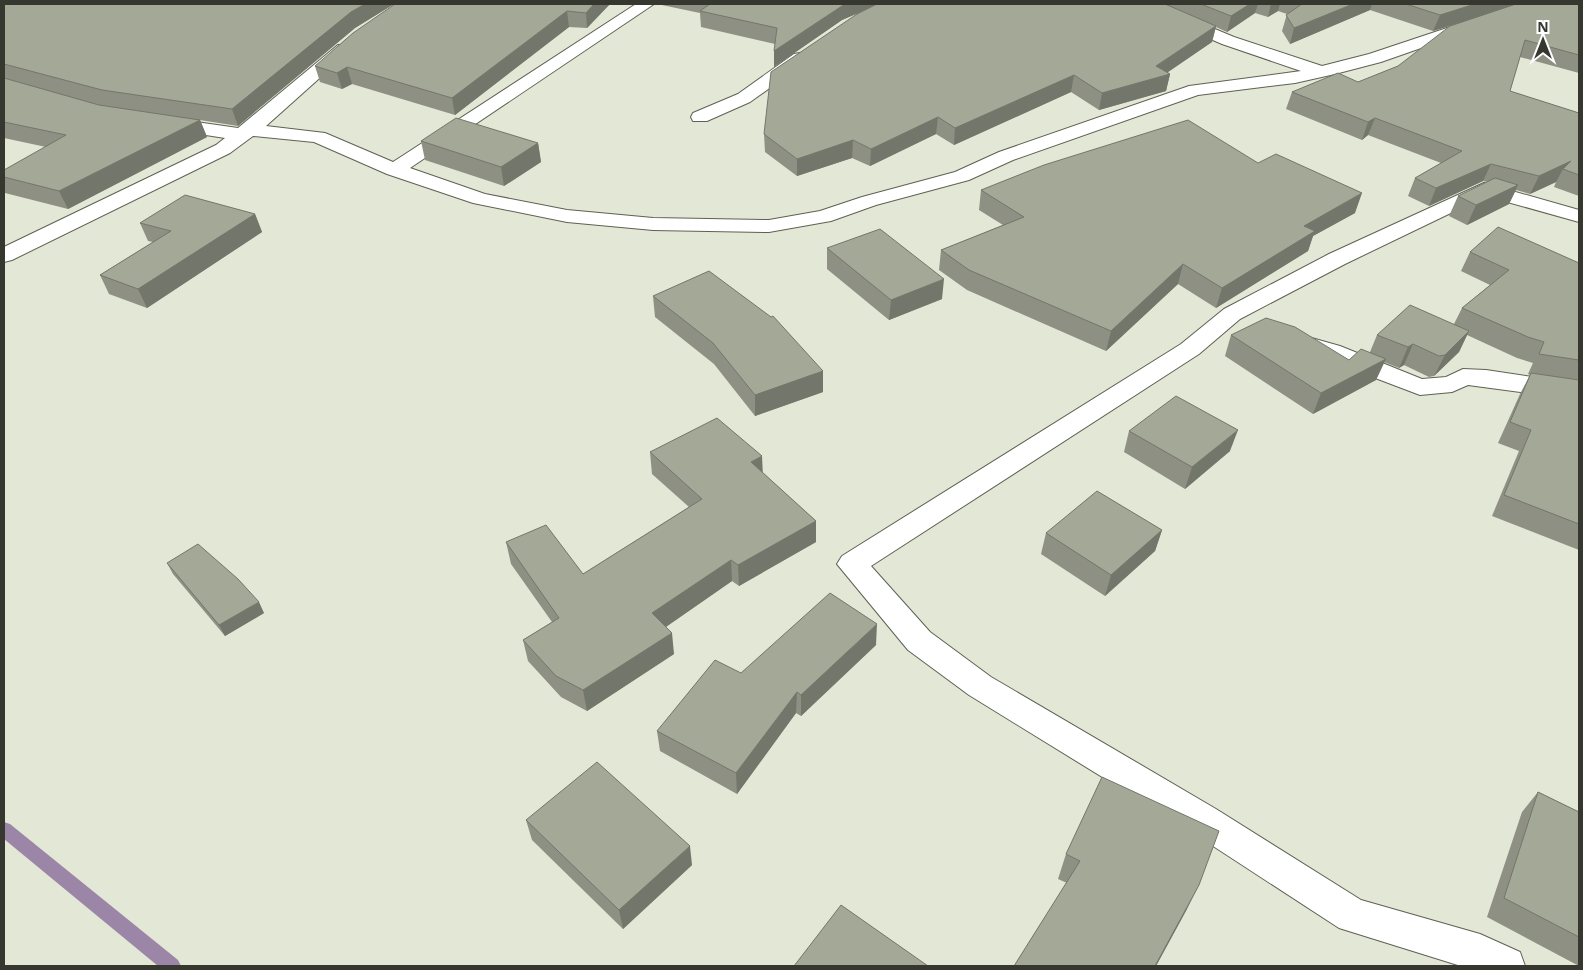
<svg xmlns="http://www.w3.org/2000/svg" width="1583" height="970" viewBox="0 0 1583 970" font-family="'Open Sans',sans-serif">
<style>
.lines{fill:none;stroke-linecap:round;stroke-linejoin:round}
.stream{fill:#9c86a8;fill-rule:evenodd}
.minor-casing{stroke:#5e6152;stroke-width:2}
.minor{fill:#fff;fill-rule:evenodd}
.wall{fill:#8d9082}
.shaded-wall{fill:#73766a}
.building{fill:#a4a897;stroke:#73766a}
</style>
<rect width="100%" height="100%" fill="#e3e7d5"/>
<g class="lines">
<!-- stream -->
<path class="stream" d="M4,822L10,824L178,960L181,966H158L4,839Z"/>
<!-- minor casing -->
<g class="minor-casing">
<g id="minor">
<path d="M636,4H654L410,168L485,194L567,210L653,218L769,220L820,211L862,197L955,172L999,152L1189,86L1301,71L1222,44L1137,7L1135,4H1155L1234,37L1322,66L1369,54L1492,13L1526,4H1551L1549,7L1504,19L1381,62L1335,74L1295,83L1198,95L1013,160L969,180L876,205L831,221L769,232L653,230L567,222L473,203L387,174L314,142L253,136L230,153L12,260L4,262V247L216,145L225,138L161,128L159,124L161,120L168,118L238,128L338,45H350L352,49L266,126L325,133L393,162Z"/>
<path d="M800,53L806,54L809,58L806,62L750,102L707,121H693L691,117L693,113L738,94L794,54Z"/>
<path d="M1484,183L1579,210V222L1486,196L1345,264L1240,319L1199,354L871,566L930,632L991,677L1216,809L1361,900L1480,934L1520,952L1525,966H1461L1339,928L1190,831L969,695L908,650L837,564L842,556L1181,344L1224,309L1329,254Z"/>
<path d="M1308,337L1340,346L1422,379L1446,377L1463,369L1486,370L1579,384V400L1468,385L1452,392L1420,395L1299,349L1296,344L1299,339Z"/>
</g>
</g>
<!-- minor -->
<use href="#minor" class="minor"/>
</g>
<!-- wall -->
<g class="wall">
<path d="M4,4H394L355,28L238,126L200,120L207,137L68,209L5,193L4,190V170L46,147L4,138Z"/>
<path d="M395,4H610L587,28L569,27L455,115L352,84L342,89L320,82L315,66Z"/>
<path d="M657,4H1579V73L1520,57L1510,91L1579,113V196L1554,187L1556,182L1530,194L1516,190L1509,204L1467,225L1449,216L1458,196L1487,182L1483,181L1429,206L1408,196L1415,178L1441,163L1368,135L1362,140L1286,109L1292,92L1358,82L1398,66L1465,21L1433,31L1370,10L1290,44L1282,31L1287,14L1278,11L1268,17L1255,13L1227,32L1216,27L1212,42L1167,72L1170,74L1166,91L1099,110L1071,92L954,145L936,134L870,166L852,158L797,176L765,152L764,134L856,14L842,20L774,67L775,44L701,27L700,13Z"/>
<path d="M421,141L538,143L541,162L504,186L425,160Z"/>
<path d="M1258,163L1355,213L1313,236L1308,251L1216,308L1178,284L1106,351L967,290L939,270L941,250L1003,225L979,210L981,190Z"/>
<path d="M255,214L262,232L147,308L109,294L100,275L153,242L148,241L140,223Z"/>
<path d="M827,248L942,299L889,320L827,269Z"/>
<path d="M1470,252L1579,263V550L1492,516L1519,451L1498,443L1520,394L1530,375L1528,374L1533,363L1517,358L1467,335L1459,352L1434,376L1429,377L1404,365L1399,368L1384,362L1376,380L1313,414L1225,356L1231,335L1349,360L1370,352L1377,335L1454,324L1462,308L1490,285L1461,271Z"/>
<path d="M653,296L771,317L823,392L755,416L714,364L655,317Z"/>
<path d="M1129,431L1230,451L1185,489L1124,452Z"/>
<path d="M650,452L763,473L816,521V542L739,586L732,581L666,627L674,654L587,711L561,697L528,661L523,640L552,622L511,564L506,542L583,574L689,507L652,474Z"/>
<path d="M1162,530L1155,551L1105,596L1041,554L1046,533Z"/>
<path d="M167,563L264,613L225,636L173,574Z"/>
<path d="M876,645L801,716L796,713L737,794L660,751L657,731L741,673Z"/>
<path d="M1538,792L1579,812V966L1487,917L1522,812Z"/>
<path d="M526,820L692,865L623,929L532,840Z"/>
<path d="M1066,854L1187,909L1156,966H1014L1067,883L1058,879Z"/>
</g>
<!-- shaded-wall -->
<g class="shaded-wall">
<path d="M365,4H394L355,28L238,126L232,109L351,12Z"/>
<path d="M594,4H610L587,28L586,13Z"/>
<path d="M845,4H879L842,20L774,67V51Z"/>
<path d="M1250,4H1258L1255,13L1227,32L1231,16Z"/>
<path d="M1271,4H1280L1278,11L1268,17Z"/>
<path d="M1353,4H1372L1370,10L1290,44L1294,28Z"/>
<path d="M1475,4H1520L1433,31L1440,15Z"/>
<path d="M567,11L569,27L455,115L452,98Z"/>
<path d="M1216,26L1212,42L1161,77L1170,74L1166,91L1099,110L1102,93L1156,66Z"/>
<path d="M347,67L352,84L342,89L337,73Z"/>
<path d="M1074,75L1071,92L954,145L955,128Z"/>
<path d="M938,117L936,134L870,166L871,149Z"/>
<path d="M1375,118L1368,135L1362,140L1368,122Z"/>
<path d="M200,120L207,137L68,209L59,191Z"/>
<path d="M853,140L852,158L797,176V159Z"/>
<path d="M538,143L541,162L504,186L501,167Z"/>
<path d="M1571,161L1563,169L1556,182L1530,194L1539,176Z"/>
<path d="M1491,164L1483,181L1429,206L1436,188Z"/>
<path d="M1518,185L1509,204L1467,225L1476,205Z"/>
<path d="M1362,193L1355,213L1313,236L1308,251L1216,308L1222,288L1304,226Z"/>
<path d="M255,214L262,232L147,308L138,289Z"/>
<path d="M1183,264L1178,284L1106,351L1111,331Z"/>
<path d="M944,279L942,299L889,320L891,300Z"/>
<path d="M1469,331L1459,352L1434,376L1445,355Z"/>
<path d="M1413,344L1404,365L1399,368L1408,347Z"/>
<path d="M1386,359L1376,380L1313,414L1321,393Z"/>
<path d="M823,371V392L755,416V395Z"/>
<path d="M1238,430L1230,451L1185,489L1192,467Z"/>
<path d="M762,456L763,477L751,462Z"/>
<path d="M816,521V542L739,586L738,565Z"/>
<path d="M1162,530L1155,551L1105,596L1111,575Z"/>
<path d="M731,560L732,581L654,635L652,613Z"/>
<path d="M259,602L264,613L225,636L219,625Z"/>
<path d="M877,624L876,645L801,716V695Z"/>
<path d="M672,633L674,654L587,711L583,690Z"/>
<path d="M797,692L796,713L737,794L736,773Z"/>
<path d="M690,846L692,865L623,929L619,910Z"/>
<path d="M1199,885L1187,909L1156,966H1155Z"/>
</g>
<!-- building -->
<g class="building">
<path d="M4,4H365L351,12L232,109L102,90L4,64Z"/>
<path d="M395,4H594L586,13L567,11L452,98L347,67L337,73L315,66L353,33Z"/>
<path d="M710,4H845L774,51L777,28L700,11Z"/>
<path d="M877,4H1165L1216,26L1156,66L1170,74L1102,93L1074,75L955,128L938,117L871,149L853,140L797,159L764,134L771,72L857,14Z"/>
<path d="M1201,4H1250L1231,16Z"/>
<path d="M1302,4H1353L1294,28L1286,15Z"/>
<path d="M1406,4H1475L1440,15Z"/>
<path d="M1516,4H1579V55L1525,40L1510,91L1579,113V175L1563,169L1571,161L1539,176L1491,164L1436,188L1415,178L1462,151L1375,118L1368,122L1292,92L1338,73L1358,82L1398,66L1450,26Z"/>
<path d="M4,78L99,105L200,120L59,191L4,177V170L66,135L4,122Z"/>
<path d="M456,118L538,143L501,167L421,141Z"/>
<path d="M1188,120L1258,163L1276,154L1362,193L1304,226L1315,231L1222,288L1183,264L1111,331L969,270L941,250L1024,217L981,190L1044,165Z"/>
<path d="M1495,178L1518,185L1476,205L1458,196Z"/>
<path d="M185,195L255,214L138,289L100,275L171,231L140,223Z"/>
<path d="M1498,227L1579,263V360L1539,354L1544,342L1528,337L1462,308L1509,270L1470,252Z"/>
<path d="M880,229L944,279L891,300L827,248Z"/>
<path d="M709,271L771,317L773,316L823,371L755,395L713,343L653,296Z"/>
<path d="M1410,305L1469,331L1445,355L1439,356L1413,344L1408,347L1377,335Z"/>
<path d="M1266,318L1295,327L1349,360L1361,349L1386,359L1321,393L1231,335Z"/>
<path d="M1531,373L1579,380V524L1504,495L1531,430L1510,422Z"/>
<path d="M1176,396L1238,430L1192,467L1129,431Z"/>
<path d="M717,418L762,456L751,462L816,521L738,565L731,560L652,613L672,633L583,690L556,676L523,640L559,618L506,542L546,525L583,574L702,499L650,452Z"/>
<path d="M1097,491L1162,530L1111,575L1046,533Z"/>
<path d="M198,544L238,579L259,602L219,625L167,563Z"/>
<path d="M830,593L877,624L801,695L797,692L736,773L657,731L715,660L741,673Z"/>
<path d="M597,762L690,846L619,910L526,820Z"/>
<path d="M1102,777L1219,831L1199,885L1155,966H1014L1080,861L1066,854Z"/>
<path d="M1538,792L1579,812V937L1504,898Z"/>
<path d="M841,905L928,966H794Z"/>
</g>
<!-- border -->
<rect width="1583" height="970" fill="none" stroke="#363830" stroke-width="10"/>
<!-- north arrow -->
<g transform="translate(1543 40)" stroke="#ffffff" stroke-width="4" paint-order="stroke">
<path d="M0-4L9 19L0 12L-9 19Z" fill="#363830"/>
<text y="-8" font-size="14" font-weight="bold" text-anchor="middle" fill="#363830">N</text>
</g>
</svg>
